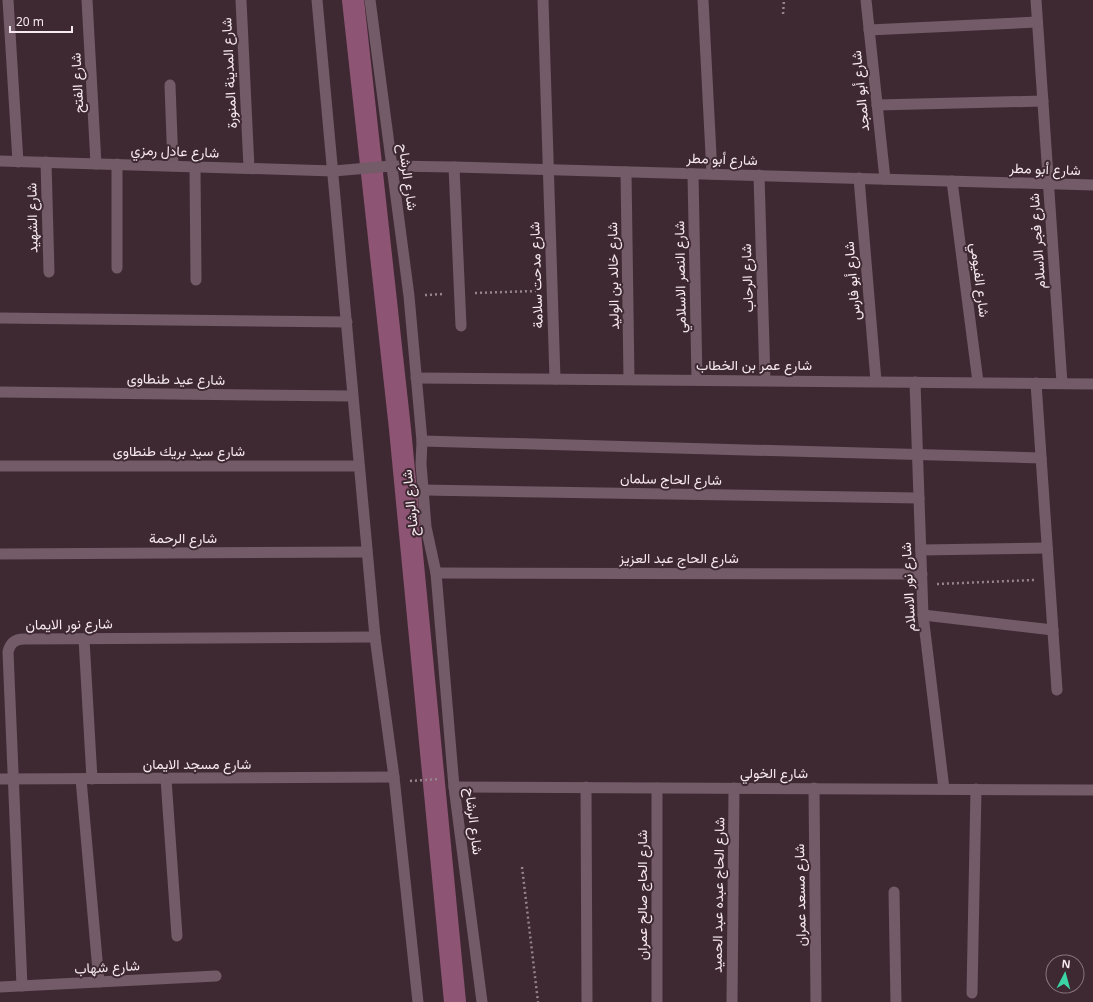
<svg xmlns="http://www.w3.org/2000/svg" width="1093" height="1002" viewBox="0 0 1093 1002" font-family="'Noto Sans',Vazirmatn,sans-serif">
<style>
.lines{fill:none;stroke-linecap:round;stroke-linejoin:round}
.canal{stroke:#8e5473;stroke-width:22}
.path{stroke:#95848c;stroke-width:2.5;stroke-dasharray:2 3;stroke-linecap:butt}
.minor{stroke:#735b67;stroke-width:11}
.labels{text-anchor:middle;stroke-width:4;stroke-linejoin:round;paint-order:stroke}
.street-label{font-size:14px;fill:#f6e8ef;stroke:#3e2933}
</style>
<rect width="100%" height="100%" fill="#3e2933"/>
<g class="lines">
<!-- canal -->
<path class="canal" d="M353,0L400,429L455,1002"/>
<!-- path -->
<g class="path">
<path d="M783,14L784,0"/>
<path d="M475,293L536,291"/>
<path d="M425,295L444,294"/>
<path d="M937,584L1034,580"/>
<path d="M410,781L439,779"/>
<path d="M522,867L538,1002"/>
</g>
<!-- minor -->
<g class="minor">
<path d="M8,0L18,162"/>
<path d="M87,0L96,164"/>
<path d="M241,0L249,168"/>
<path d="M317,0L375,637L394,777L418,1002"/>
<path d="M370,0L409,296L422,441L421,464L426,527L436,573L454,787L482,1002"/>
<path d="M543,0L555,379"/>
<path d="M703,0L712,174"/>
<path d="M866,0L885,179"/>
<path d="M1036,0L1062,383"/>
<path d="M869,30L1037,22"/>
<path d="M170,85L173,166"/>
<path d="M877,105L1043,101"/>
<path d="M0,161L334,171L391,166L454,167L1093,185"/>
<path d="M46,162L49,272"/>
<path d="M195,167L196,280"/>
<path d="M454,167L461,326"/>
<path d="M626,172L629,379"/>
<path d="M693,174L697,380"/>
<path d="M759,175L765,380"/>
<path d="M859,178L876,381"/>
<path d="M952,181L978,382"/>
<path d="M117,268V164"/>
<path d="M0,318L347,322"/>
<path d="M416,378L1093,384"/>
<path d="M915,382L923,615L944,789"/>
<path d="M1036,383L1057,690"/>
<path d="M0,392L352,396"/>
<path d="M422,441L1041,458"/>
<path d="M0,466H359"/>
<path d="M422,490L919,498"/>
<path d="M921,550L1047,548"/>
<path d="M0,554L367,552"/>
<path d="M436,573L922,574"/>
<path d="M923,615L1053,630"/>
<path d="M84,639L92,779"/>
<path d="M0,779L394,777"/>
<path d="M81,779L99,982"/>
<path d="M166,779L177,936"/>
<path d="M454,787L1093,790"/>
<path d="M586,787L587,1002"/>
<path d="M657,788V1002"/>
<path d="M814,788L816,1002"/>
<path d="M894,892L896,1002"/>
<path d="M22,986L8,652C10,643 15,639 24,639L375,637"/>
<path d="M0,987L216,976"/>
<path d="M972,993L976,789"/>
<path d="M732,1002L734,788"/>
</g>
</g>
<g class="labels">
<!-- street labels -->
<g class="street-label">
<text transform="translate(229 73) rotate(-93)" y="5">شارع المدينة المنورة</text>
<text transform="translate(77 83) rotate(-93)" y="5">شارع الفتح</text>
<text transform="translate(860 91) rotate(-96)" y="5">شارع أبو المجد</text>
<text transform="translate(175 151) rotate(2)" y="5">شارع عادل رمزي</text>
<text transform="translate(722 159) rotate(2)" y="5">شارع أبو مطر</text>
<text transform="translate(1045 169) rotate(2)" y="5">شارع أبو مطر</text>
<text transform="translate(408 177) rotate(82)" y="5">شارع الرشاح</text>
<text transform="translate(32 218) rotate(-91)" y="5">شارع الشهيد</text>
<text transform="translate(1037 241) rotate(-94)" y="5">شارع فجر الاسلام</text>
<text transform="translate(536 275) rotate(-92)" y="5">شارع مدحت سلامة</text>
<text transform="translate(613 276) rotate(-91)" y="5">شارع خالد بن الوليد</text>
<text transform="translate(680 277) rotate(-91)" y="5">شارع النصر الاسلامي</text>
<text transform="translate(747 278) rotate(-92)" y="5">شارع الرحاب</text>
<text transform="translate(980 280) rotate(83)" y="5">شارع الفيومي</text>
<text transform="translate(852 281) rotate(-95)" y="5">شارع أبو فارس</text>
<text x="754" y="370">شارع عمر بن الخطاب</text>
<text transform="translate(176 379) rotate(1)" y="5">شارع عيد طنطاوى</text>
<text x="179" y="456">شارع سيد بريك طنطاوى</text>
<text transform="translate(671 479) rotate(1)" y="5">شارع الحاج سلمان</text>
<text transform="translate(410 503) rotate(-96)" y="5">شارع الرشاح</text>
<text x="183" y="543">شارع الرحمة</text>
<text x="679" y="563">شارع الحاج عبد العزيز</text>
<text transform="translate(908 587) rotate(-93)" y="5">شارع نور الاسلام</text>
<text transform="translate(69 624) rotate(-1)" y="5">شارع نور الايمان</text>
<text x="197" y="769">شارع مسجد الايمان</text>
<text x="774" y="778">شارع الخولي</text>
<text transform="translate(474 821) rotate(83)" y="5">شارع الرشاح</text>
<text transform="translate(642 895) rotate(-90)" y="5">شارع الحاج صالح عمران</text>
<text transform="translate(718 895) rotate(-89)" y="5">شارع الحاج عبده عبد الحميد</text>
<text transform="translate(800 895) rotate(-91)" y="5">شارع مسعد عمران</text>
<text transform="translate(107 967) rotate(-3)" y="5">شارع شهاب</text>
</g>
</g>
<!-- north arrow -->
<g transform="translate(1065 974) rotate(6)"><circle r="19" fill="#3e2933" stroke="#88757e"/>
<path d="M0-3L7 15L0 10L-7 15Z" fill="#3ad4a5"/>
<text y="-6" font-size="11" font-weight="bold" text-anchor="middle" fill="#f6e8ef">N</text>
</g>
<!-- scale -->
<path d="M10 26v6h62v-6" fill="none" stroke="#f6e8ef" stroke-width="2"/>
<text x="16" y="26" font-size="12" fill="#f6e8ef" stroke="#3e2933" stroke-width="3" paint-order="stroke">20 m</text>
</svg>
